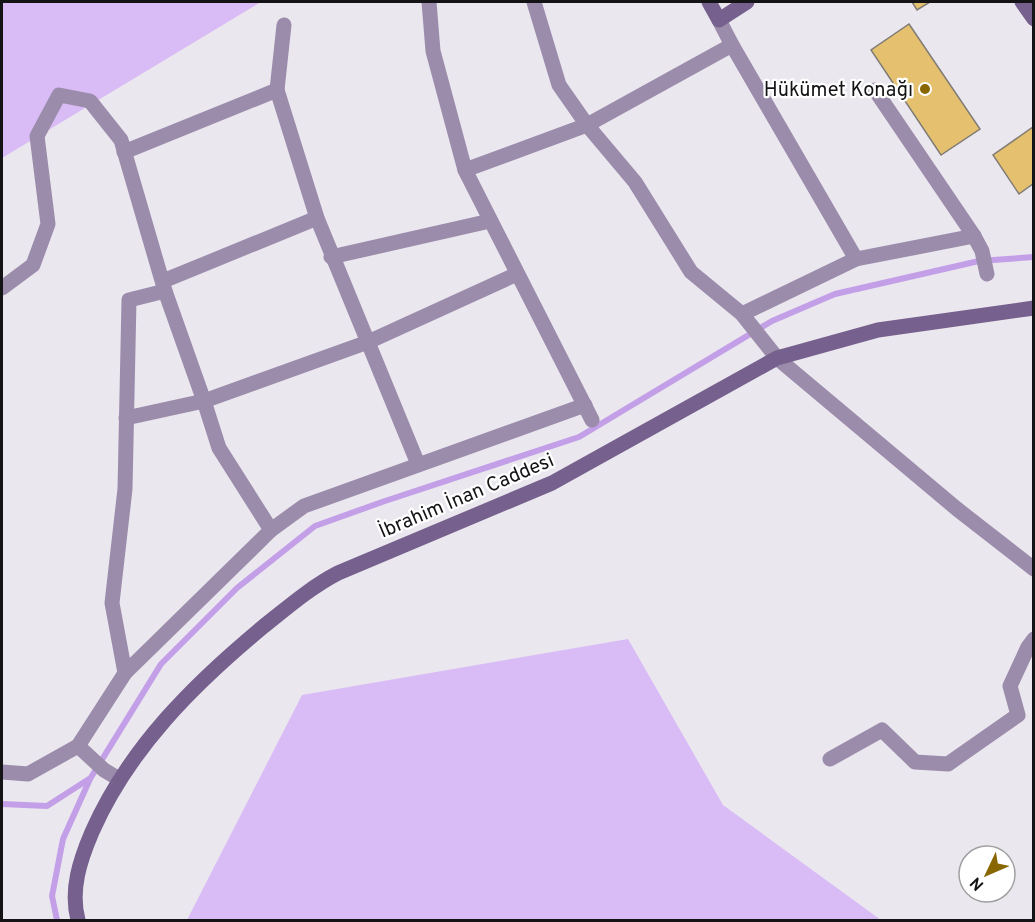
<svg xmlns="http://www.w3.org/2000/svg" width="1035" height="922" viewBox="0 0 1035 922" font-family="Overpass,sans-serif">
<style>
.green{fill:#d9bcf6}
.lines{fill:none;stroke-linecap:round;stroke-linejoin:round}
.stream{stroke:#c39fe7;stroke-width:6}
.building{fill:#e4c06f;stroke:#807c75;stroke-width:1.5}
.street{stroke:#9b8cac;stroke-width:15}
.secondary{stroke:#76608d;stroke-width:15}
.poi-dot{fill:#886602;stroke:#fff;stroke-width:2}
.labels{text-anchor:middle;stroke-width:4.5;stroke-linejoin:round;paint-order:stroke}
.poi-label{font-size:20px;fill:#141316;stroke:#fff;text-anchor:end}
.street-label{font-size:20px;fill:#141316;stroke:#fff}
</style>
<rect width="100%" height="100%" fill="#ebe7ef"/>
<!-- green -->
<g class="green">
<path d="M2,2H261L2,158Z"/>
<path d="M628,639L723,805L881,920H187L302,695Z"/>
</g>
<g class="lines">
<!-- stream -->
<g class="stream">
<path d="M2,804L47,806L89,779"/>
<path d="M57,920L52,896L63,839L90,779L161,664L237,588L315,526L382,502L579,437L772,321L835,294L979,261L1034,257"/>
</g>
</g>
<!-- building -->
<g class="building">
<path d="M912,2H930L917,10Z"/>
<path d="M909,24L980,129L941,155L871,50Z"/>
<path d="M1033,127L1034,183L1019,194L993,155Z"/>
</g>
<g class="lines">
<!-- street -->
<g class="street">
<path d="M429,2L433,51L465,170L592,420"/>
<path d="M534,2L559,85L587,125L635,182L691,272L742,314L777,358L957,509L1034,569"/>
<path d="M719,20L732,45L856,259"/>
<path d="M284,25L277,90L317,218L418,464"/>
<path d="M875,90L974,236L982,251L987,274"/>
<path d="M124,152L277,90"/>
<path d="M465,170L587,125L732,45"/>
<path d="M331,257L490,221"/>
<path d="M163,281L317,218"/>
<path d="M2,288L33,265L48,224L37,136L59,95L90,101L121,140L165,291L204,401L219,448L271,530"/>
<path d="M742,314L856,259L974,236"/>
<path d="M126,418L204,401L368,342L517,274"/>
<path d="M125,673L112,603L125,489L129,300L165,291"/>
<path d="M830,759L882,730L915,762L948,764L1018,715L1010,686L1028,647L1034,639"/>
<path d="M2,772L28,774L78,746"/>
<path d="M119,779L104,770L78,746L125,673L271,530L304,506L585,405"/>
</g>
<!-- secondary -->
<g class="secondary">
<path d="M709,2L719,20L747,2"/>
<path d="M1022,2L1034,19"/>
<path d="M78,920C70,890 80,860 92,832C129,748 194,684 264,626C288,607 311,587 338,573L552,483L777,358L878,330L1034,308"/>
</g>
</g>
<!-- markers -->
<circle class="poi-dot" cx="925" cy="89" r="6"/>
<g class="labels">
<!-- poi labels -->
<g class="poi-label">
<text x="913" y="96">Hükümet Konağı</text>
</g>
<!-- street labels -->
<g class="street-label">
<text transform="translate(466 495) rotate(-23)" y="7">İbrahim İnan Caddesi</text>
</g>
</g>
<!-- border -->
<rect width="1035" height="922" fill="none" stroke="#141316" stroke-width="6"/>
<!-- north arrow -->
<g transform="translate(987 874) rotate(226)"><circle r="28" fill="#ffffff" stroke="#a1a1a2" stroke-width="1.5"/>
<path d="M0-4.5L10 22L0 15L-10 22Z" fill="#886602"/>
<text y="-9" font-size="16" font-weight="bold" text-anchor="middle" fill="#141316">N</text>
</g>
</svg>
